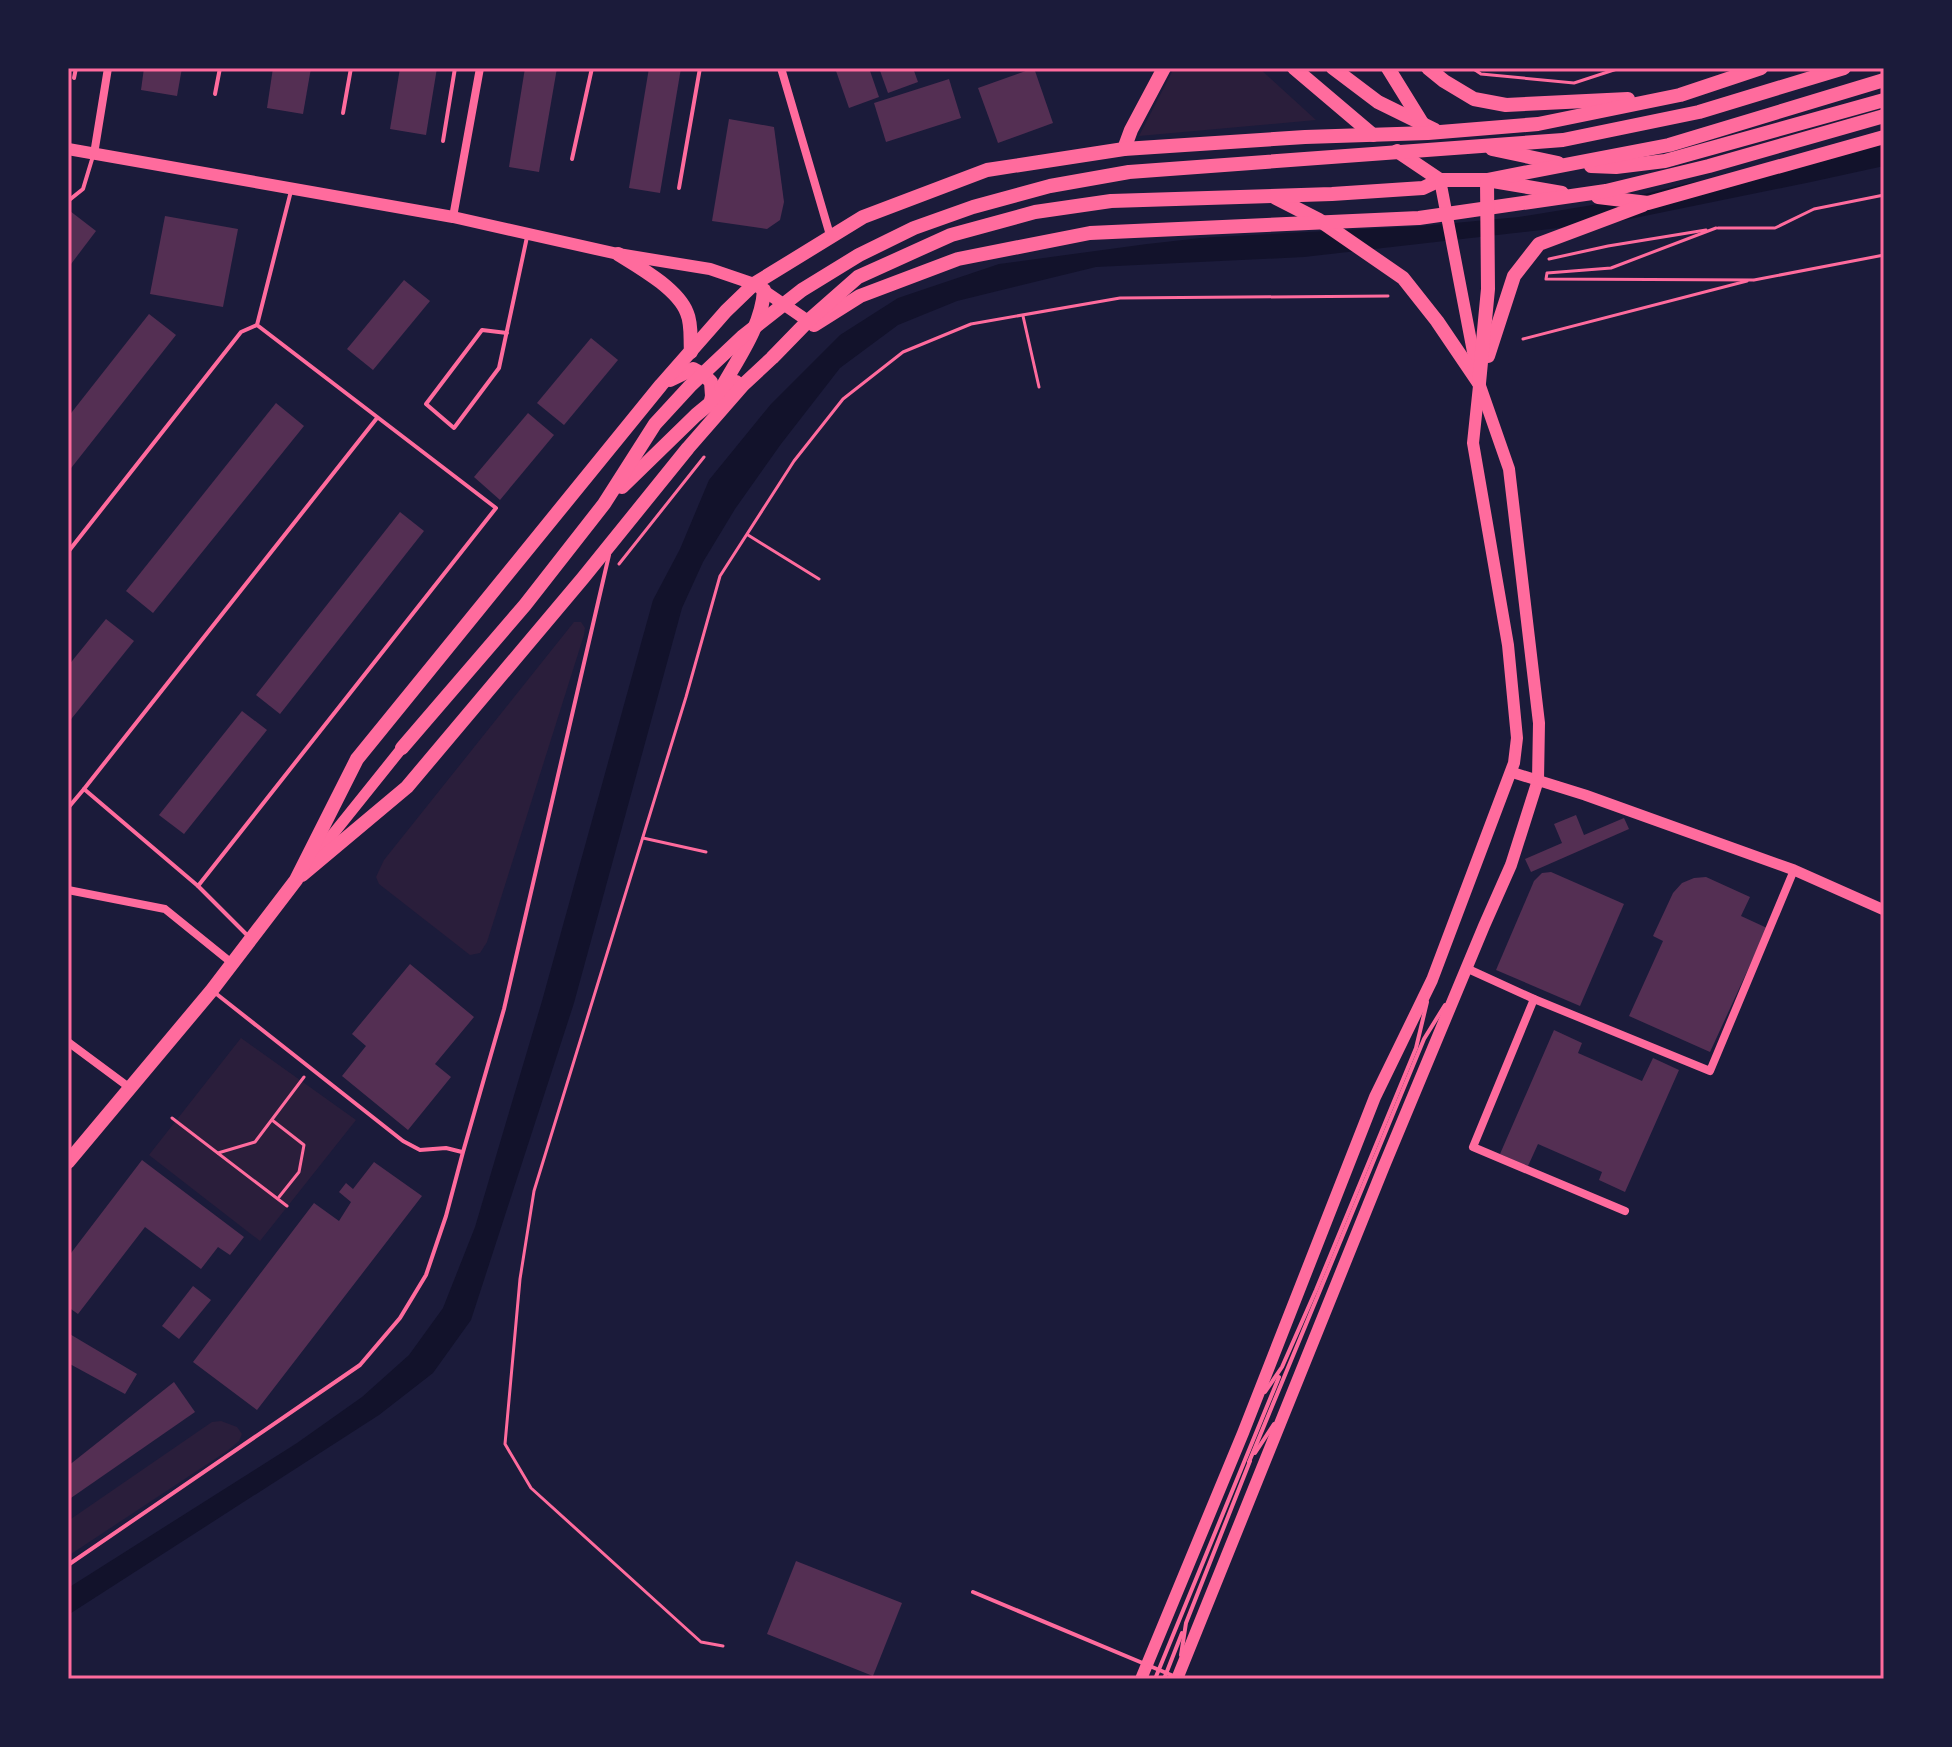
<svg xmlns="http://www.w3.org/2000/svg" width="1952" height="1747" viewBox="0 0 1952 1747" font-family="Montserrat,sans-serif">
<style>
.green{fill:#2a1e3b}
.water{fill:#12122b}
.pier{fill:#1b1b3a}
.building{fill:#542f53}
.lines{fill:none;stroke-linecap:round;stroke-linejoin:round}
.path{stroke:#ff6b9d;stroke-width:3}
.service{stroke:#ff6b9d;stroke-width:4}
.minor{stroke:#ff6b9d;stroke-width:8}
.tertiary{stroke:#ff6b9d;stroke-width:11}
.secondary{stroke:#ff6b9d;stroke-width:12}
.primary{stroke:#ff6b9d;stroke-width:14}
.neatline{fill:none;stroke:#ff6b9d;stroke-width:3}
</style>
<rect width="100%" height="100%" fill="#1b1b3a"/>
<!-- green -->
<g class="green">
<path d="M1174,68H1259L1316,120L1139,136Z"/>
<path d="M574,622H581L585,628L584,635L487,942L480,953L470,955L379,884L376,877L384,860Z"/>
<path d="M241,1038L356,1120L260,1241L149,1155Z"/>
<path d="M221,1421L237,1427L242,1434L239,1441L227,1451L68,1556V1521L212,1422Z"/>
</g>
<!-- water -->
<path class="water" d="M1884,141V166L1811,182L1620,221L1304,257L1096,267L957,301L898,325L840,368L781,444L735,509L703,562L682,608L574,1003L471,1320L433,1373L379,1415L68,1615V1588L297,1443L362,1397L409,1355L443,1308L475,1227L542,1001L653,600L680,549L709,480L771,404L840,335L898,298L999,264L1147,244L1318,225L1610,197L1805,163Z"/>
<!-- pier -->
<path class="pier" d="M1731,172L1617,201L1519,217L1422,226L1139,241L1446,206L1610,193Z"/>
<!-- building -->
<g class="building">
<path d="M144,68H182L177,96L141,90Z"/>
<path d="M273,68H311L303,114L267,108Z"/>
<path d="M400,68H437L426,135L390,129Z"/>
<path d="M525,68H557L539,172L509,167Z"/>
<path d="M649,68H681L660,193L629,188Z"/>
<path d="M835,68H869L879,97L849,108Z"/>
<path d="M879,68H913L918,82L888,93Z"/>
<path d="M1034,68L1053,123L998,143L978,88Z"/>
<path d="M949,79L961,118L886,142L874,103Z"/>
<path d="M729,119L774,127L784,202L780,220L767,229L712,221Z"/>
<path d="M70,211L96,231L68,268V215Z"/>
<path d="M165,216L238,229L223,307L150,294Z"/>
<path d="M404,280L430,301L373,370L347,349Z"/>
<path d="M149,314L176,335L68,472V417Z"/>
<path d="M591,338L618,360L564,425L537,403Z"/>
<path d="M276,403L304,426L153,613L126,591Z"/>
<path d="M528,413L554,435L500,500L474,477Z"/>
<path d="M400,512L424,531L280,714L256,695Z"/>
<path d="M106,619L134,641L68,723V666Z"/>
<path d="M242,711L267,730L184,834L159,815Z"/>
<path d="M1576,815L1584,835L1624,818L1629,829L1531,872L1525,859L1562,843L1554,824Z"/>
<path d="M1551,872L1624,904L1580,1006L1496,970L1534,881L1542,873Z"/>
<path d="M1706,877L1750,897L1741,916L1767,928L1710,1052L1629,1016L1663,941L1653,936L1673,893L1682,883L1694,878Z"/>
<path d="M410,964L474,1017L435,1064L451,1077L408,1130L342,1076L366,1046L352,1034Z"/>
<path d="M1554,1030L1582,1043L1578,1053L1642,1081L1653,1058L1679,1070L1625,1192L1599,1180L1602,1172L1538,1144L1528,1166L1500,1154Z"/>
<path d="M142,1160L244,1237L230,1255L218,1247L201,1269L145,1227L78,1314L68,1307V1257Z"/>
<path d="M374,1162L422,1196L257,1410L193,1362L314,1203L339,1221L351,1202L339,1192L346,1183L353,1189Z"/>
<path d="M193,1286L211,1300L179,1339L162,1326Z"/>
<path d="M68,1333L137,1374L125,1394L68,1363Z"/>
<path d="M174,1382L195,1412L68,1500V1466Z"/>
<path d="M796,1561L902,1603L873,1676L767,1634Z"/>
</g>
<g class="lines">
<!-- path -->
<g class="path">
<path d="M1472,68L1481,74L1574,83L1620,68"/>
<path d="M1716,228L1611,268L1547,273L1546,279L1753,280"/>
<path d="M1718,228H1775L1814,209L1884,195"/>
<path d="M1549,259L1608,246L1706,230"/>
<path d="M1754,280L1884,255"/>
<path d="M1023,316L1039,387"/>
<path d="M1523,339L1747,281"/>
<path d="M748,535L819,579"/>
<path d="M619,564L704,457"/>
<path d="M643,838L706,852"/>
<path d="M172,1118L287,1206"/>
<path d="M272,1120L304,1145L299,1172L279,1197"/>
<path d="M218,1153L255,1142L304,1077"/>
<path d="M723,1646L701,1642L531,1488L505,1444L520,1279L534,1191L686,697L720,576L794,461L843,399L903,352L971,324L1120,298L1388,296"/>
</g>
<!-- service -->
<g class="service">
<path d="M74,78L76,68"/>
<path d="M215,94L220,68"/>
<path d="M343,113L351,68"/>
<path d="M443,141L455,68"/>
<path d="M572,159L592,68"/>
<path d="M679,188L700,68"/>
<path d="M291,191L257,325L496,508L198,886L84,789L377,418"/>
<path d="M68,201L83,189L93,156"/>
<path d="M507,333L482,330L426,404L454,428L499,368L527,237"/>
<path d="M68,552L241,332L257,325"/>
<path d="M68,808L84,789"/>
<path d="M198,886L250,938"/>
<path d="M214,992L403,1141L420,1150L446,1148L462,1152"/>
<path d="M1265,1392L1282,1367L1316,1290L1416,1048L1427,1002"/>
<path d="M1255,1453L1274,1424"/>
<path d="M1249,1462L1424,1039L1445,1005"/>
<path d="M68,1565L360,1365L400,1318L426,1275L446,1216L463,1152L504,1009L609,555"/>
<path d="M973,1592L1176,1677"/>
<path d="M1181,1655L1186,1623L1250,1461"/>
<path d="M1155,1679L1279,1377"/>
<path d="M1164,1679L1182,1633"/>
</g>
<!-- minor -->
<g class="minor">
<path d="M781,68L830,235"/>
<path d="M94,154L108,68"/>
<path d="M453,217L480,68"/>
<path d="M68,890L165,909L233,964"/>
<path d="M1466,968L1534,999L1710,1071L1794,870"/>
<path d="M1534,999L1473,1147L1625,1211"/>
<path d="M68,1042L130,1088"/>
</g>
<!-- tertiary -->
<g class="tertiary">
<path d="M1511,772L1585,795L1794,870L1884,910"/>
<path d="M309,864L402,748"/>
</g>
<!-- secondary -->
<g class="secondary">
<path d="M68,149L453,217L618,254L710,269L754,284L808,321"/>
<path d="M1141,1679L1243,1433L1375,1097L1432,980L1514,763L1517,738L1508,645L1473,443L1479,386"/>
<path d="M1177,1679L1384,1166L1484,926L1511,865L1538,780L1539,723L1509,469L1479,383L1440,180"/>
</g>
<!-- primary -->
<g class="primary">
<path d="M1294,68L1373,135"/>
<path d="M1333,68L1378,102L1435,130"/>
<path d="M1388,68L1422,123"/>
<path d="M1428,68L1444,81L1474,99L1506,105L1628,99"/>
<path d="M1124,149L1131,130L1164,68"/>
<path d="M1492,149L1558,163"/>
<path d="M1397,151L1440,180H1487L1562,193"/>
<path d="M1591,166L1616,167L1665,161L1884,100"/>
<path d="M1598,197L1648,203L1884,137"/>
<path d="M1276,198L1319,220L1403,278L1437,321L1479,383"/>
<path d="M618,254C639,267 678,289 687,313C692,324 690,339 691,352"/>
<path d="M814,325L860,296L958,259L1090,233L1419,218L1606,191L1709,166L1884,116"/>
<path d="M1488,356L1514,276L1539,244L1643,205"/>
<path d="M670,380L693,369L704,375L711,382L712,396L710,405"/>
<path d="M1479,383L1488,289L1487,180L1669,145L1884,80"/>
<path d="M721,389C738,358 762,326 764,290"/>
<path d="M622,487L696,415L736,382"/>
<path d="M402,748L525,605L604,504L655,424L690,386L742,337L802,290L859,255L914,228L973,207L1050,186L1129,172L1563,140L1699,112L1844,68"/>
<path d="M302,875L407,787L583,578L688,448L743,385L772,358L808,321L858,277L951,235L1035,212L1111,201L1332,194L1423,188L1440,180"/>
<path d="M68,1162L212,990L296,880L357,759L661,385L726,311L754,284L863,217L987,170L1124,149L1305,137L1428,133L1538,124L1680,95L1761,68"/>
</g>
</g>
<!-- border -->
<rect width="1952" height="1747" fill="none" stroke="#1b1b3a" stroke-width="140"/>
<rect x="70" y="70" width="1812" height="1607" class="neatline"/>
</svg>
